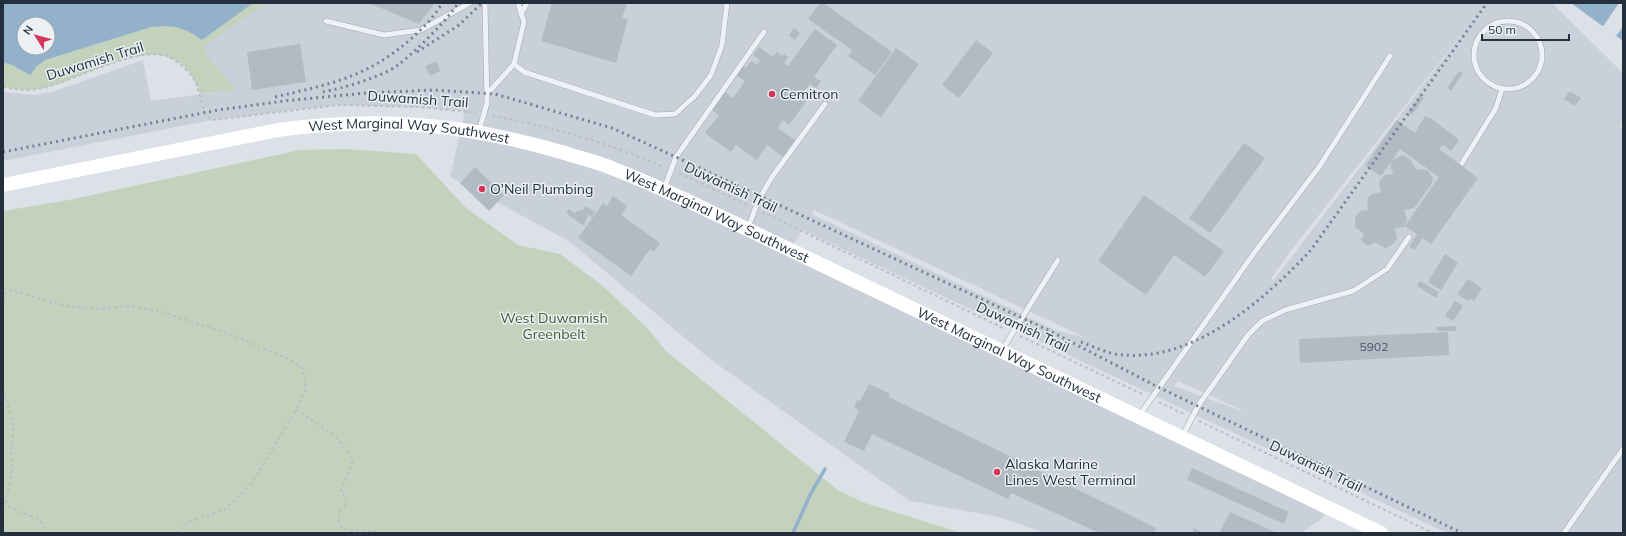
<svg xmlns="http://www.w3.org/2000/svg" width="1626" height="536" viewBox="0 0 1626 536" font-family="Mulish,sans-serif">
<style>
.built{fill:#c9d0d9;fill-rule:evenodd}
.green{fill:#c3d2bc;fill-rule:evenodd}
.water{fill:#93b1cb;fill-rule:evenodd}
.pier{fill:#dbe1e7}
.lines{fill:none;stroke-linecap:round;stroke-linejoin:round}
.stream{stroke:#93b1cb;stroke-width:3.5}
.building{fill:#b2bac4}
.service-casing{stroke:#a0a8b1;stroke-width:6}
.path{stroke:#b9bfc5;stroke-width:2;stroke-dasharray:3 3;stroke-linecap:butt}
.service{stroke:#eef1f5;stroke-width:5}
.secondary{stroke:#fff;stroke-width:14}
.rail{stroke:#748192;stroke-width:3;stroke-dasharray:2 4;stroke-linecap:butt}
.poi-dot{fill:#d83457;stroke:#ebf0f5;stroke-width:1.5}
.labels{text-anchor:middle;stroke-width:3;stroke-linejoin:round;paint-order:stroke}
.number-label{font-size:12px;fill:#485260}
.street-label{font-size:14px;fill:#242f3e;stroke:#ebf0f5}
.poi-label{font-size:14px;fill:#242f3e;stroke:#ebf0f5;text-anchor:start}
.park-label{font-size:14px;fill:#3b5b31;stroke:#ebf0f5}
</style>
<rect width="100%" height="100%" fill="#dbe1e7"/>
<!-- built -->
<path class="built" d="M253,3H1552L1623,73V119L1620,126L1623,130V533H1447L802,230L787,255L1332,501L1321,519L1301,533H1045L999,517L910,501L710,359L569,241L450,177L465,111L420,107L339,105L311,108L212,120L3,161V92L34,95L52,92L143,60L151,101L235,90L207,56L202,40ZM1479,12L1273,281L1271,279L1289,253ZM814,210L1086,338L1055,330L812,214ZM1178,381L1250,414L1174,386Z"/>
<!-- green -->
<g class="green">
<path d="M3,3H266L204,46L207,56L236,90L200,94C176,18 97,74 48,87C32,91 19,90 3,87ZM24,24H48V48H24Z"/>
<path d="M347,149L416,154L466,208L518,245L560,254L603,286L647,328L667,352L838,490L865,503L962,533H3V211L69,200L300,150Z"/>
</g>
<!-- water -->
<g class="water">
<path d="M3,3H253L202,40C184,27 173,25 151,27L45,60L36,67L30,75L12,65L3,62ZM24,24H48V48H24Z"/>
<path d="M1571,3H1623V41Z"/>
</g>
<!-- pier -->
<path class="pier" d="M1619,3H1623V27L1615,37L1602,28Z"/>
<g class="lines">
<!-- stream -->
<path class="stream" d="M793,533L811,493L825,469"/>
</g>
<!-- building -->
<g class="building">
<path d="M369,3H435L419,24Z"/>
<path d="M552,3H627L622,18L628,19L616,63L541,41Z"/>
<path d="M820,3H823L892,52L875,75L848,56L852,50L808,19Z"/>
<path d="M794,28L800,33L795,40L789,35Z"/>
<path d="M815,29L837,45L814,77L821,81L816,88L810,84L804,91L810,96L789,125L783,120L778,128L795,140L783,157L767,145L757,160L736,145L731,152L705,133L719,115L712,110L725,92L733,98L745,81L736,75L743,66L746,68L751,61L757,65L760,60L753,55L759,47L773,57L777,52L782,56L784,54L788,57L784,63L788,66Z"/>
<path d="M976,40L993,53L959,98L942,85Z"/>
<path d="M300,44L306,82L252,90L247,52Z"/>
<path d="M896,48L919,64L881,117L858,101Z"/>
<path d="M436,61L441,71L430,76L425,66Z"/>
<path d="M1459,71L1463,73L1451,91L1447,88Z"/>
<path d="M1570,91L1581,98L1575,106L1564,99Z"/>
<path d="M1420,95L1424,98L1412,115L1408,112Z"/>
<path d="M1425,116L1432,119L1459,140L1451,151L1443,145L1439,149L1478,178L1431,244L1423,238L1414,250L1409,247L1417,234L1405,226L1439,177L1400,149L1381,176L1365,166L1397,120L1415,133Z"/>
<path d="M1244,143L1265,158L1210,233L1189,218Z"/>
<path d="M1403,155L1411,160L1414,167L1419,170L1422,169L1428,171L1433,178L1431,185L1414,208L1404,210L1407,220L1404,227L1395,228L1397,239L1392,245L1385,248L1375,242L1370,245H1366L1361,240L1364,234L1355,227V217L1360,211L1368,210L1367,199L1372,194L1381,192L1379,182L1385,175L1394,174L1391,169V163L1394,159Z"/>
<path d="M475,167L504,195L489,211L460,183Z"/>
<path d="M1144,195L1224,251L1205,277L1174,255L1146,295L1098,261Z"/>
<path d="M613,196L627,206L621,215L660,243L654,252L650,249L631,276L578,238L603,203L607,206Z"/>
<path d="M586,206L595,212L592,217L588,215L584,226L566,213L569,209L574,213L582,209L583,210Z"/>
<path d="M1445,254L1458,263L1441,290L1428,282Z"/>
<path d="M1468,279L1482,288L1474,301L1470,298L1468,301L1457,294Z"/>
<path d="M1420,281L1439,292L1436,298L1417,286Z"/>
<path d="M1455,301L1463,306L1453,321L1445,316Z"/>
<path d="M1456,326V331H1437L1436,327Z"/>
<path d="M1448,332L1449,355L1300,363L1299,339Z"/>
<path d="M869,384L890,394L889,397L1156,528L1154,533H1102L1095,531L1011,493L1008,499L872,434L864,451L844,442L859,411L854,408L857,400L860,401Z"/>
<path d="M1192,468L1289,512L1284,524L1187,480Z"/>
<path d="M1230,512L1277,533H1219Z"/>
<path d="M1193,528L1205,533H1193Z"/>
</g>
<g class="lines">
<!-- service casing -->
<g class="service-casing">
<g id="service">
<path d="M518,3L524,22L514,64L524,72L655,115L675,114L695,96L711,75L722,45L727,3"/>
<path d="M521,14L527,3"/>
<circle cx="1508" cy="55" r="34"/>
<path d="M326,21L384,35L421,30L470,3"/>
<path d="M487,94L514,64"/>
<path d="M479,131L487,103L485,3"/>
<path d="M1462,163L1496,108L1502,89"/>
<path d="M664,189L676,157L764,32"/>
<path d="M748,228L758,201L772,177L825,104"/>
<path d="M1002,350L1058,260"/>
<path d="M1139,416L1254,253L1319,167L1390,56"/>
<path d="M1182,437L1198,406L1248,335L1262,321L1285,310L1353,291L1387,269L1409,237"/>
<path d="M1564,533L1623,449"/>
</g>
</g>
<!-- path -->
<g class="path">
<path d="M3,87C14,89 25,91 37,89C70,84 139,43 169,57C178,61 190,72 195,81C201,92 201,114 212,120L339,105L420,107L476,113"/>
<path d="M492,116C551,126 608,143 664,167"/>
<path d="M679,173L747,205"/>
<path d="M762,212L1005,329"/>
<path d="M3,288L65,306L96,309L129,306L159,311L230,334L293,361L303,369L306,389L296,410L252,483L224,510L189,522L175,533"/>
<path d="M3,307L6,290"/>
<path d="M1020,336L1144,395"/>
<path d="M3,388L14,427L11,453L12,470L6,504"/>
<path d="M1159,402L1186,415"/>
<path d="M296,410L337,437L353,461L341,491L347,501L345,507L339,511V524L342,528C355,533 369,528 382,533"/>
<path d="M1199,421L1433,533"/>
<path d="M3,503L22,513L37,518L41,521L46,533"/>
</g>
<!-- service -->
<use href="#service" class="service"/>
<!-- secondary -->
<path class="secondary" id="s1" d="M3,185L278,130C382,116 468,124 568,154C583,159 600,163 614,169C638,178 661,189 684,199L1381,533"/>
<!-- rail -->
<g class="rail">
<path d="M417,52L459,25L482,3"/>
<path d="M323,92C343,88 382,77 398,65C416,51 447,21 458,3"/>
<path d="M275,97C331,84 368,77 412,38C423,28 435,16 442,3"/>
<path d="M3,152L218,110L284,101L366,93L434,90L495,94L612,128L676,157L1048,330L1158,387L1462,533"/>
<path d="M1081,342C1092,346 1104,352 1115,354C1191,366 1264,300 1311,250L1487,3"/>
</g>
</g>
<!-- markers -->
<g class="poi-dot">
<circle cx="772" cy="94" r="4"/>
<circle cx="482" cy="189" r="4"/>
<circle cx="997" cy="472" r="4"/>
</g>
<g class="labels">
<!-- number labels -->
<g class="number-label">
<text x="1374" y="351">5902</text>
</g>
<!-- street labels -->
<g class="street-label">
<text transform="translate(95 61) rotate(-17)" y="5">Duwamish Trail</text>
<text transform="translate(418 99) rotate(4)" y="5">Duwamish Trail</text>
<text dy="5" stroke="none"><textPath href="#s1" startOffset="412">West Marginal Way Southwest</textPath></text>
<text transform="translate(731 187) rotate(25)" y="5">Duwamish Trail</text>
<text dy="5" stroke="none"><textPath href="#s1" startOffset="735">West Marginal Way Southwest</textPath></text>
<text transform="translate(1023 327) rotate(25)" y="5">Duwamish Trail</text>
<text dy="5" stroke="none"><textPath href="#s1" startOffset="1059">West Marginal Way Southwest</textPath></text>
<text transform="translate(1316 466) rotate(26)" y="5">Duwamish Trail</text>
</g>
<!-- poi labels -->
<g class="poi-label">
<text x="780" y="99">Cemitron</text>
<text x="490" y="194">O'Neil Plumbing</text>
<text x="1005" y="469">Alaska Marine<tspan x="1005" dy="16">Lines West Terminal</tspan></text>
</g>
<!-- park labels -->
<g class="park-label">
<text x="554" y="323">West Duwamish<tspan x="554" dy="16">Greenbelt</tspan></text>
</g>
</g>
<!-- border -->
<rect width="1626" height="536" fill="none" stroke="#242f3e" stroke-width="8"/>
<!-- north arrow -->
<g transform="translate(36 36) rotate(306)"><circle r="19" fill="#ebf0f5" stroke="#9ba3ac"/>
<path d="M0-3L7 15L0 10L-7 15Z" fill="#d83457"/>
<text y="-6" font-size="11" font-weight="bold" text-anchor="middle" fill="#242f3e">N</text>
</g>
<!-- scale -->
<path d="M1482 34v6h87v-6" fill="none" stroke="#242f3e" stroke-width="2"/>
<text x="1488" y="34" font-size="12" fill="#242f3e" stroke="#ebf0f5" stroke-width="3" paint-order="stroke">50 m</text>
</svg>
